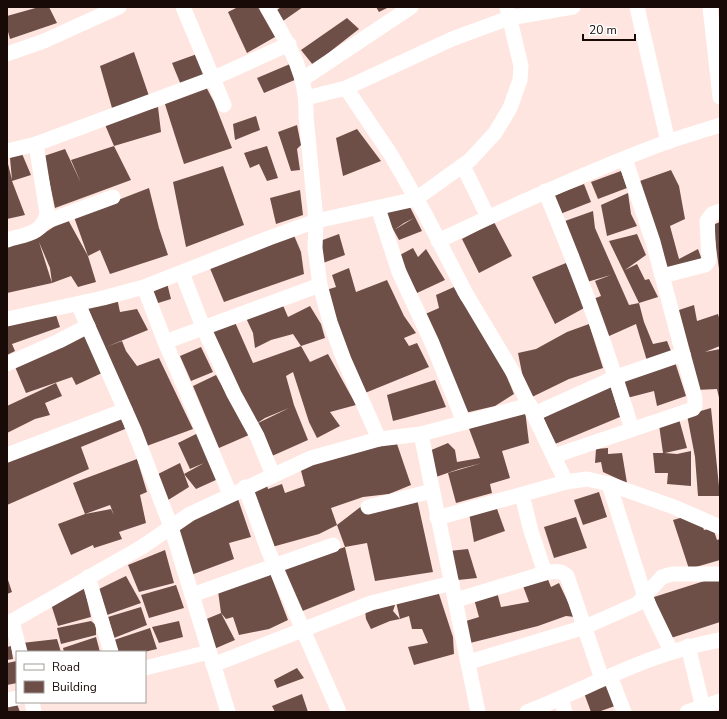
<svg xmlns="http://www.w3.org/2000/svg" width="727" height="719" viewBox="0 0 727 719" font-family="'Nunito Sans',sans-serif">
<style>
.building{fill:#6e4f47;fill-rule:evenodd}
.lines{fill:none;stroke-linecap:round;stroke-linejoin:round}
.minor{stroke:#fff;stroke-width:15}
</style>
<rect width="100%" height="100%" fill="#ffe5df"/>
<!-- building -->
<g class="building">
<path d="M39,7H49L57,23L10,39L7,28V16Z"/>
<path d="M238,7H258L275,37L247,53L228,12Z"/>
<path d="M281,7H303L283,21L277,10Z"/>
<path d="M376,7H389L379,12Z"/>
<path d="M347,18L359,29L313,65L301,50Z"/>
<path d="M134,52L149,96L112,108L100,66Z"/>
<path d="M197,54L205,77L181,85L172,63Z"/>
<path d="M290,64L297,79L264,93L257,78Z"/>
<path d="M204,83L214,102L232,148L184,164L163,98Z"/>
<path d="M158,107L161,132L114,146L131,180L55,208L44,156L65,149L81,183L71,160L114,146L103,120Z"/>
<path d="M256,116L260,130L235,140L233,124Z"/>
<path d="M297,125L301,145L297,149L300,170L291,171L278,132Z"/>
<path d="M357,129L381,161L343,176L336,138Z"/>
<path d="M267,146L278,178L267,181L259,164L250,168L244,153Z"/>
<path d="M20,149L31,175L12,181L25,215L7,219V160L12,180L10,158Z"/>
<path d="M223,166L244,225L186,247L173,182Z"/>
<path d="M671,170L679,186L685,219L670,226L679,259L698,249L702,260L666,271L637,182Z"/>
<path d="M621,171L627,188L598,199L591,182Z"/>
<path d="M584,184L591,202L560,214L553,196Z"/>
<path d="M149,188L159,228L168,255L110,274L100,250L88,256L74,217Z"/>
<path d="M300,190L303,215L276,224L270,198Z"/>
<path d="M628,193L631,214L637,226L607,236L601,205Z"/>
<path d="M410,207L422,231L399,240L383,211ZM414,218L394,230L404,223Z"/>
<path d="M593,211L595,228L629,305L639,303L609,241L637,234L646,255L625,270L637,264L645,280L649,279L658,297L639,303L644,322L653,344L667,341L671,351L647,361L636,324L607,337L593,299L601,296L595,281L611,275L587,282L578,253L571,238L565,221Z"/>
<path d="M67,218L88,256L96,282L78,287L71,276L52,283L50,268L39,242L52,283L7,293V247L37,238Z"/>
<path d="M494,222L512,256L479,273L462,239Z"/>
<path d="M720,222V269H719L715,239V224Z"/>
<path d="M293,233L301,252L304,274L224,302L209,266Z"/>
<path d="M339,234L345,255L323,263L320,241Z"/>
<path d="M413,248L418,257L426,249L445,280L417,293L398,256Z"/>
<path d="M566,263L586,307L555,324L532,277Z"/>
<path d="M349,268L356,292L387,280L404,316L416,333L404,338L409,346L417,343L429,367L365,393L353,368L326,290L336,287L332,275Z"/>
<path d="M167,283L171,299L155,304L149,289Z"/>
<path d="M454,287L461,300L480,323L504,370L514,394L495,406L465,413L423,315L439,308L436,295Z"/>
<path d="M117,298L120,312L137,309L148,330L106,347L122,341L126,351L137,366L159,358L193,429L144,447L88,308Z"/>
<path d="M282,303L288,317L310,306L321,324L325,338L301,346L293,334L271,340L255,348L253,333L246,318Z"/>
<path d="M694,305L697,321L718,314L720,321V346L705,352L720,349V402L717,389L696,390L676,311Z"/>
<path d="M55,312L60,327L12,344L15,351L7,355V324Z"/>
<path d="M234,320L253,363L301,346L310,362L328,354L356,405L330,412L340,426L317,438L309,422L293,372L286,376L294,405L308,440L272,456L256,424L289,408L265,418L256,424L210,330Z"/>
<path d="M589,324L603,368L569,379L532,397L523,378L518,353L536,349L567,332Z"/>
<path d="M84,334L102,373L76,385L72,377L26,393L13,362Z"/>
<path d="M201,347L213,372L191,381L180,356Z"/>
<path d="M675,362L686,396L657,406L654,391L627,398L624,380Z"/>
<path d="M216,375L249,435L219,448L193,386Z"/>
<path d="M435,380L446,407L393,421L387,395Z"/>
<path d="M56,383L62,396L45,403L50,415L35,419L7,433V406Z"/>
<path d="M610,385L620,417L555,444L542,414Z"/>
<path d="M711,408L720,496H698L695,457L687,415Z"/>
<path d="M525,410L529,443L502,451L510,478L490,484L492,493L456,503L448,473L482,463L459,469L436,477L429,451L448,443L455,450L457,462L480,458L468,426Z"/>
<path d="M122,417L125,429L81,447L89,469L7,505V459Z"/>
<path d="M679,419L687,448L665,453L677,454L691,451V486L667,484L668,473H655L653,453H663L659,425Z"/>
<path d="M198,433L218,479L196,489L184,474L204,463L190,469L178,443Z"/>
<path d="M396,441L411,485L389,494L363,497L331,508L337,525L319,534L272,547L248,491L266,482L268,489L282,484L285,493L305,486L300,467Z"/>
<path d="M608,448V454L622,453L627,483L603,472L601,462L595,463L596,449Z"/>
<path d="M137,459L147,492L140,495L146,523L119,532L122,539L94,548L93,545L71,555L58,524L85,514L73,483ZM110,505L114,515L111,509L85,514Z"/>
<path d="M180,463L189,487L165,502L156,475Z"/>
<path d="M599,492L607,517L583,525L574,500Z"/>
<path d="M237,496L251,537L229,543L234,559L191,575L176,530Z"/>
<path d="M417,499L433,572L375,581L367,543L345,547L337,525L363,505L365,514Z"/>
<path d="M496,506L505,531L474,542L469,513Z"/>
<path d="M687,516L701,521L704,530L713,528L717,540L720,539V560L689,569L673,520Z"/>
<path d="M576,517L587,548L554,558L544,527Z"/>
<path d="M345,547L355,590L300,612L282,568Z"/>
<path d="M468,549L477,578L458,580L449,551Z"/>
<path d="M165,550L174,583L139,592L128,565Z"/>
<path d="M270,573L288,620L269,629L239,635L233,617L226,619L221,613L235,640L214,649L204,620L221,613L218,591Z"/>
<path d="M126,576L141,603L107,615L99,589Z"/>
<path d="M720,576V622L668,639L654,597Z"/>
<path d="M7,577L12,592L7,594Z"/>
<path d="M547,577L551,587L559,583L575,617L566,616L538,626L470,643L466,621L479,617L474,599L497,592L501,607L529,602L523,586Z"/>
<path d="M176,585L184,608L149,618L141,595Z"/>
<path d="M84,587L91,617L58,626L50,601Z"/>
<path d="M438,591L453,637L454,654L414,665L408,647L428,643L422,629H412L409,616L400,619L396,602Z"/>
<path d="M396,602L393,611L400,619L390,621L371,629L366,619L365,610Z"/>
<path d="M141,607L147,625L114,638L108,617Z"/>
<path d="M91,621L96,625V635L61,644L57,628Z"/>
<path d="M179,621L183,637L159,643L152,627Z"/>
<path d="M150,628L157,649L144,652H117L114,640Z"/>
<path d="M96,637L100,652H64L63,648Z"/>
<path d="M57,639L61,652H24L22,643Z"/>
<path d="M11,646L13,659L7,660V647Z"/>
<path d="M17,661V683L7,685V663Z"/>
<path d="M297,668L304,678L277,688L274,680Z"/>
<path d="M607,684L615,706L598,712H591L584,693Z"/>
<path d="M302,694L308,712H275L272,706Z"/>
<path d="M17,704L20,712H7V707Z"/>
</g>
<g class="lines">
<!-- minor -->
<g class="minor">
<path d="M183,7L224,105"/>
<path d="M267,7C287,42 308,74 306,116L316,221L315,248L320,285L330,322L344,360L379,439"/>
<path d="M637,7L668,142"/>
<path d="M710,7L720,97"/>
<path d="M7,54L44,41L119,7"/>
<path d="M303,79L411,7"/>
<path d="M306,98L346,88"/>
<path d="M7,151L36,144L214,78L289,44"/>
<path d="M463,166L488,217"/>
<path d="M545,191C578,269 607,348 632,429"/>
<path d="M378,208L399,272L432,343L464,422"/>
<path d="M45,222L113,197"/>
<path d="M7,240C26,234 42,235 47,213L36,144"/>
<path d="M438,241C510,207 582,174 656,146C677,138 699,132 720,125"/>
<path d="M182,273L203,327L234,394L257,436L273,475"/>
<path d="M662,276L705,265L709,260L707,221L712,214L720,211"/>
<path d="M144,287L165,342L230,494"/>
<path d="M78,304L134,430L171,527L228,712"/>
<path d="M7,319L103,298L144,287L269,238L316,221L416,199L470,160L495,133L510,108L520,80L521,66L507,7"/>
<path d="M165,342L320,285"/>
<path d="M7,364L59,341L88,326"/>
<path d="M534,414L616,377L683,354L653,242L625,159"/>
<path d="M421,434L478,712"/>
<path d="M7,455L125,410"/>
<path d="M554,456L693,409L695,406V398L683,354"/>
<path d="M566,482L514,374L465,292L425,214L391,155L346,88L452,39L509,18L573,7"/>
<path d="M609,484L645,597L671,651"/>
<path d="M245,487L268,550L339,712"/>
<path d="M522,495L531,531L545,573"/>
<path d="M368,507L432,491"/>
<path d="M437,518L566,482L587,479L609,484L674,507L720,527"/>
<path d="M88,577L111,652"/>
<path d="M192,595L333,545"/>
<path d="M456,600L545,573C554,571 560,570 567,576L602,679"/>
<path d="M12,621L20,652"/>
<path d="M7,624L142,547L190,514L311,458L379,439L421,434L530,405"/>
<path d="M688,646L704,712"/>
<path d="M469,662L585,627L637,604L662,577L672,574H720"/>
<path d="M213,665L371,603L452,583"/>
<path d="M145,668L209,652"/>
<path d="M610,676L624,712"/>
<path d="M561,698L565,712"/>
<path d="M7,700L17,698"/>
<path d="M32,702L34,712"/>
<path d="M527,712C593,686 648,653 720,640"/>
<path d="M687,712L720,701"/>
</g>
</g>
<!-- border -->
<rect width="727" height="719" fill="none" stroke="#170a07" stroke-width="16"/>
<!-- legend -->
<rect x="16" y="651" width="130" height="52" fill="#ffffff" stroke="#a29d9c"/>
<rect x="24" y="664" width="20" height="6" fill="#ffffff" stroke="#a29d9c"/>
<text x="52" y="671" font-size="12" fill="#170a07">Road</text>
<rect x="24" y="681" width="20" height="12" fill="#6e4f47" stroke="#a29d9c"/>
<text x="52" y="691" font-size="12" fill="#170a07">Building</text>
<!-- scale -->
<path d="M583 34v6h52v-6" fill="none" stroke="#170a07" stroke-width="2"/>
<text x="589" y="34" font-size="12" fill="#170a07" stroke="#ffffff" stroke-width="3" paint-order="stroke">20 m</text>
</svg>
